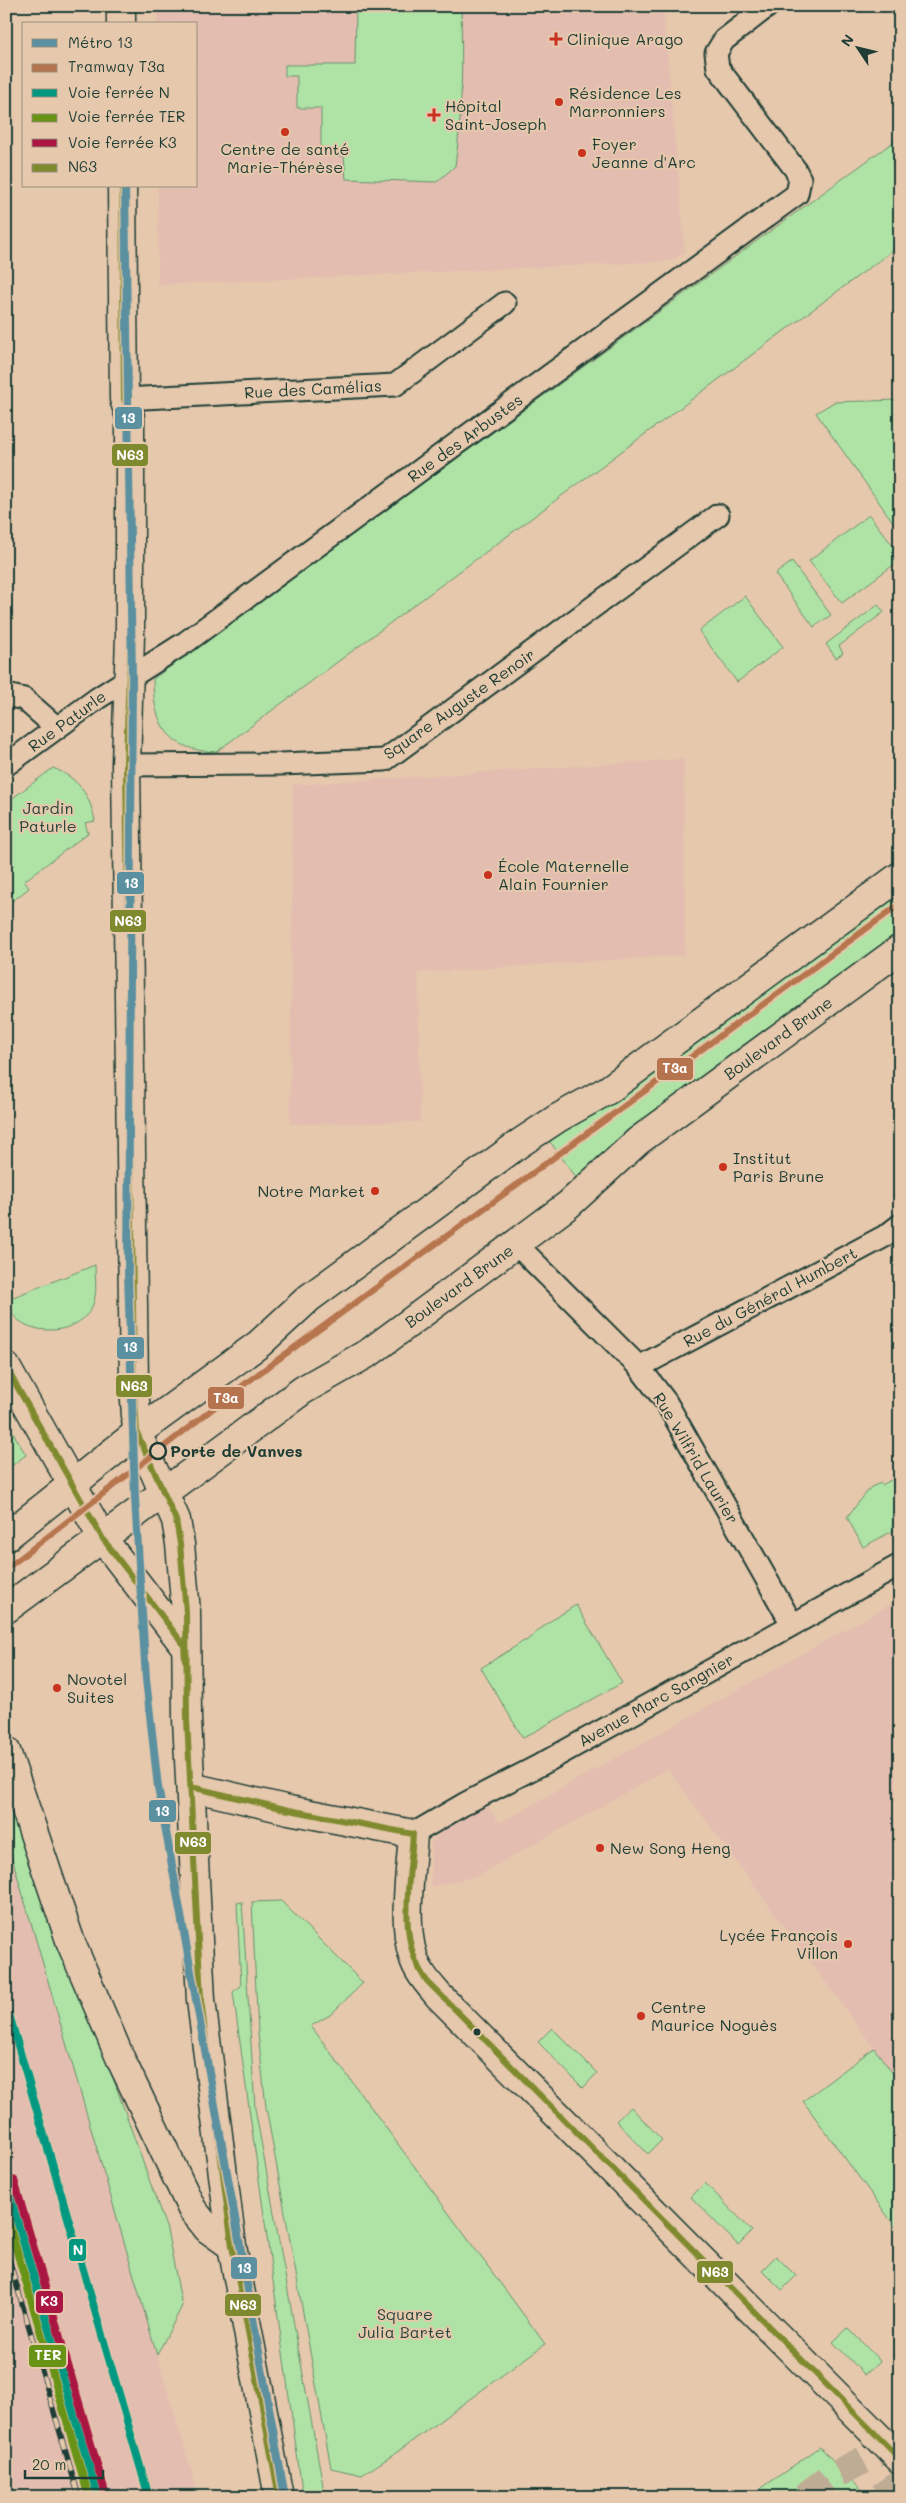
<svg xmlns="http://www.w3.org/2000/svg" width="906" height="2503" viewBox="0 0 906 2503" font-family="Mali,sans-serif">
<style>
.built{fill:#e3bdb0}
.green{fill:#afe3a5;stroke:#67906c}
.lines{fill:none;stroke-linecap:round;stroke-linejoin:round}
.highway-tunnel{stroke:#beac95;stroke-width:28;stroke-dasharray:28 14;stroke-linecap:butt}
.street-casing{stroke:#1f3d34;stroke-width:25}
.secondary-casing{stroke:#1f3d34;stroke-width:31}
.primary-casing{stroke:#1f3d34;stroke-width:31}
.street{stroke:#e6c8ad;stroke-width:21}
.secondary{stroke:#e6c8ad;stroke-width:28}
.primary{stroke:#e6c8ad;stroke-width:28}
.rail-casing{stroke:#1f3d34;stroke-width:5.5}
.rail{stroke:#e6c8ad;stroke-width:4;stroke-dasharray:11;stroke-linecap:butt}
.bus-1-casing{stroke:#e6c8ad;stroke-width:10}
.bus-1{stroke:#7f8a2e;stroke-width:6}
.rail-1-casing{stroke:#e6c8ad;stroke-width:11}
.rail-2-casing{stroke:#e6c8ad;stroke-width:11}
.rail-3-casing{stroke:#e6c8ad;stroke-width:11}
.rail-1{stroke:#059881;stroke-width:8}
.rail-2{stroke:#689315;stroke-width:8}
.rail-3{stroke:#aa1743;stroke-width:8}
.tram-1-casing{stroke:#e6c8ad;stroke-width:10}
.tram-1{stroke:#b6744e;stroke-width:6}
.metro-1-casing{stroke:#e6c8ad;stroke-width:11}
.metro-1{stroke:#5a909f;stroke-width:8}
.poi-dot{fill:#c8321e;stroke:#e6c8ad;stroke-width:2}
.stop-dot{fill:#e6c8ad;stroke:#1f3d34;stroke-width:2.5}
.bus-dot{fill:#1f3d34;stroke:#e6c8ad;stroke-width:2}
.labels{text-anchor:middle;stroke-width:4;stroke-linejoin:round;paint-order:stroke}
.poi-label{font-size:16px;fill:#1f3d34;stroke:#e6c8ad;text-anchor:start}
.street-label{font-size:16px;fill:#1f3d34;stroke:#e6c8ad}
.park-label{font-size:16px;fill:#26453a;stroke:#e6c8ad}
.stop-label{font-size:16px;font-weight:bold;fill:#1f3d34;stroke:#e6c8ad;text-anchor:start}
.line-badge{stroke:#e6c8ad;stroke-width:2}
.badge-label{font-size:14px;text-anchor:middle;font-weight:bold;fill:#fff}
</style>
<rect width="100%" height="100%" fill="#e6c8ad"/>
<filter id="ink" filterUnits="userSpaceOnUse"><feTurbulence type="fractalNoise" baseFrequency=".02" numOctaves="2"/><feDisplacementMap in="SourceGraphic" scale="10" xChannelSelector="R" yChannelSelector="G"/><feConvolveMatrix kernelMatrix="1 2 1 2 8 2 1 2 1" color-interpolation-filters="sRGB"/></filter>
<g filter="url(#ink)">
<!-- built -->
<g class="built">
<path d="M157,6H663L685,252L671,261L158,285V186H196V24H157Z"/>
<path d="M684,759L685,955L418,973L420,1122L290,1124L293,785Z"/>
<path d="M900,1599V2083L668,1769L477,1876L431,1887V1843L447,1825L486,1804L500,1823Z"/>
<path d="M6,1819L157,2355L199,2497H6Z"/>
</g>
<!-- green -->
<g class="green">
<path d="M356,6H461C462,60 463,112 455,166L437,182L346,179L344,156H321V108H297V76H285V65H355Z"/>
<path d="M900,137V245L216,752C168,751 153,723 153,679Z"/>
<path d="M900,400V532L816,413L834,402Z"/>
<path d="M869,515L900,555V560L842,603L809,561Z"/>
<path d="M792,562L831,615L814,627L775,574Z"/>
<path d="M745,596L783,647L737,682L699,631Z"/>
<path d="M878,605L884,612L839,646L843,653L836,658L826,644Z"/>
<path d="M53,768C78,778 90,795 95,821L85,823L88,833L24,881L29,888L6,906V803Z"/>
<path d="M900,888V934L638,1127L579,1181L548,1139Z"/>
<path d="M95,1265C95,1278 98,1294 92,1307C77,1338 20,1338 7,1305C5,1299 6,1292 6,1286L11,1298Z"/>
<path d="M6,1415L16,1438L26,1455L6,1470Z"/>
<path d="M900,1475V1527L863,1547L847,1517L871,1487L881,1483L882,1485Z"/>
<path d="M576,1605L622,1683L523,1738L481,1668L524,1641H526L549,1622Z"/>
<path d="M6,1776L167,2230L182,2306L157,2355L6,1837Z"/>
<path d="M281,1901L363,1983L330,2015L311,2026L545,2344L393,2455L362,2475L331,2468L266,2107L258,2034L252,1902Z"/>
<path d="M242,1902L255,2108L325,2497H303L233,1992L241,1986L237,1903Z"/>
<path d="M552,2028L597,2073L583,2088L538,2042Z"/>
<path d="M874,2048L900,2083V2233L803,2101Z"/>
<path d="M631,2107L662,2140L648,2154L616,2121Z"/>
<path d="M705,2183L752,2231L738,2245L691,2197Z"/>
<path d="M776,2256L796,2276L782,2290L762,2270Z"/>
<path d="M848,2328L880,2361L865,2375L833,2342Z"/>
<path d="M820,2447L869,2497H749Z"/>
</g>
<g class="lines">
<!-- highway-tunnel -->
<g class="highway-tunnel">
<path d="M804,2497L832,2476L900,2442"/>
<path d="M881,2497L900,2483"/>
</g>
<!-- street casing -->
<g class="street-casing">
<g id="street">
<path d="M124,399L395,385L505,303"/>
<path d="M6,695L24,699L57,728"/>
<path d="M6,765L98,698L186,642L797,194L800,179L795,169L718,68L716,53L724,40L768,6"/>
<path d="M126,765L280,764L385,760L718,515"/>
<path d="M516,1244L639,1367L666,1402L792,1624"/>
<path d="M639,1367L887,1235L900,1225"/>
<path d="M413,1834L466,1803L540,1765L900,1565"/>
</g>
</g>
<!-- secondary casing -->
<g class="secondary-casing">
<g id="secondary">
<path d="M121,6V24"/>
<path d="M122,186L124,399L130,417V635L126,765L134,1384L137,1433L176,1520L180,1544L186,1612L187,1719L201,2000L232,2246L279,2497"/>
<path d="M6,1367L103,1539L184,1645"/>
<path d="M6,1751L71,1943L122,2062L192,2209L208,2229L232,2246"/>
<path d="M191,1787L289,1810L413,1834C411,1871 402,1921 413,1956C417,1971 428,1983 438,1995L900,2459"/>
</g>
</g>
<!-- primary casing -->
<g class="primary-casing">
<g id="primary">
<path d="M6,1537L137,1433L259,1344L309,1298L520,1143L558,1118L608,1090L900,876"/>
<path d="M6,1609L303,1390L370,1352L568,1205L638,1141L900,949"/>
</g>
</g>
<!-- street -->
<use href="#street" class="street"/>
<!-- secondary -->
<use href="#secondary" class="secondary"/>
<!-- primary -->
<use href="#primary" class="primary"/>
<!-- rail casing -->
<g class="rail-casing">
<path id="rail" d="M6,2249L79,2497"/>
</g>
<!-- rail -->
<use href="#rail" class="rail"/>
<!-- bus-1 casing -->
<g class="bus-1-casing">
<g id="bus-1">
<path d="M122,186L124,399L130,417V635L126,765L134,1384L137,1433L176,1520L180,1544L186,1612L187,1719L201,2000L232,2246L279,2497"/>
<path d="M6,1367L103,1539L184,1645L185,1660"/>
<path d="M191,1787L289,1810L413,1834C410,1882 396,1940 427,1981L900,2459"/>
</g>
</g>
<!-- bus-1 -->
<use href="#bus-1" class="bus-1"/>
<!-- rail-1 casing -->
<g class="rail-1-casing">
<g id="rail-1">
<path d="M6,2004L149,2497"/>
<path d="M6,2183L98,2497"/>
</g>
</g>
<!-- rail-2 casing -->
<g class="rail-2-casing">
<path id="rail-2" d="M6,2214L89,2497"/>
</g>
<!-- rail-3 casing -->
<g class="rail-3-casing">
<path id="rail-3" d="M14,2180L106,2495"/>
</g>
<!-- rail-1 -->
<use href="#rail-1" class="rail-1"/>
<!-- rail-2 -->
<use href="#rail-2" class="rail-2"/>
<!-- rail-3 -->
<use href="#rail-3" class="rail-3"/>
<!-- tram-1 casing -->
<g class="tram-1-casing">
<path id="tram-1" d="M6,1569L246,1383L900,904"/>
</g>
<!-- tram-1 -->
<use href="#tram-1" class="tram-1"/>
<!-- metro-1 casing -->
<g class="metro-1-casing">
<path id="metro-1" d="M125,186L132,680L128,1273L135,1498L146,1679L158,1787L285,2497"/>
</g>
<!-- metro-1 -->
<use href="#metro-1" class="metro-1"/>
</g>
</g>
<!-- markers -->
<g class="poi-dot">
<path d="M553.5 31.5h5v5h5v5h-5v5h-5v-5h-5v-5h5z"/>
<circle cx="559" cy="102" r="5"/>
<path d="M431.5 107.5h5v5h5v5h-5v5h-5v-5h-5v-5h5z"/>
<circle cx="285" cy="132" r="5"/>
<circle cx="582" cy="153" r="5"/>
<circle cx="488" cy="875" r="5"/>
<circle cx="723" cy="1167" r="5"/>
<circle cx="375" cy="1191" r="5"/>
<circle cx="57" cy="1688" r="5"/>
<circle cx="600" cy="1848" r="5"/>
<circle cx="848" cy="1944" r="5"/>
<circle cx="641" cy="2016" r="5"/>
</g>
<circle class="stop-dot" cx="158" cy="1451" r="8"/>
<circle class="bus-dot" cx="477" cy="2032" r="4.5"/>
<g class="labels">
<!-- poi labels -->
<g class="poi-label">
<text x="567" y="45">Clinique Arago</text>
<text x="569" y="99">Résidence Les<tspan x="569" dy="18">Marronniers</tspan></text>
<text x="445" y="112">Hôpital<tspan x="445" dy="18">Saint-Joseph</tspan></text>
<text x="592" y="150">Foyer<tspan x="592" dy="18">Jeanne d'Arc</tspan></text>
<text x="285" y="155" text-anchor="middle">Centre de santé<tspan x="285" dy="18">Marie-Thérèse</tspan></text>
<text x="498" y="872">École Maternelle<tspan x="498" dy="18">Alain Fournier</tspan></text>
<text x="733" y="1164">Institut<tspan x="733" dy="18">Paris Brune</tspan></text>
<text x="365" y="1197" text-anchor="end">Notre Market</text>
<text x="67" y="1685">Novotel<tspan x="67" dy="18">Suites</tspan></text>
<text x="610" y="1854">New Song Heng</text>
<text x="838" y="1941" text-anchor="end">Lycée François<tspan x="838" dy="18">Villon</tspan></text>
<text x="651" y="2013">Centre<tspan x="651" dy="18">Maurice Noguès</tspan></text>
</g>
<!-- street labels -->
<g class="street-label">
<text transform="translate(313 389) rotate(-3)" y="6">Rue des Camélias</text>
<text transform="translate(465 438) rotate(-36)" y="6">Rue des Arbustes</text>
<text transform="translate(459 704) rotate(-35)" y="6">Square Auguste Renoir</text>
<text transform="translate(67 721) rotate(-36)" y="6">Rue Paturle</text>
<text transform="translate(778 1038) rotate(-36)" y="6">Boulevard Brune</text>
<text transform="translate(459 1286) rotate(-36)" y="6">Boulevard Brune</text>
<text transform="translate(770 1297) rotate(-28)" y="6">Rue du Général Humbert</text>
<text transform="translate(696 1458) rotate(59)" y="6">Rue Wilfrid Laurier</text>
<text transform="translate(656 1700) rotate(-29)" y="6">Avenue Marc Sangnier</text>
</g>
<!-- park labels -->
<g class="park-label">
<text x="48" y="814">Jardin<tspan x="48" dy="18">Paturle</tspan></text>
<text x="405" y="2320">Square<tspan x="405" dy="18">Julia Bartet</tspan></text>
</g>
<!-- stop labels -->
<g class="stop-label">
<text x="170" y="1457">Porte de Vanves</text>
</g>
</g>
<g class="line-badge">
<rect x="114" y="406" width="29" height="24" rx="5" fill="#5a909f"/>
<rect x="111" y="443" width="38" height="24" rx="5" fill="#7f8a2e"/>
<rect x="116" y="871" width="29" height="24" rx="5" fill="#5a909f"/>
<rect x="109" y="909" width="38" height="24" rx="5" fill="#7f8a2e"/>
<rect x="656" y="1057" width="38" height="24" rx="5" fill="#b6744e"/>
<rect x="116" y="1336" width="29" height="24" rx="5" fill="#5a909f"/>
<rect x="115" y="1374" width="38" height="24" rx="5" fill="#7f8a2e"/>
<rect x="207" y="1386" width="38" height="24" rx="5" fill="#b6744e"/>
<rect x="148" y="1799" width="29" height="24" rx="5" fill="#5a909f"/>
<rect x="174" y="1831" width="38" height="24" rx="5" fill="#7f8a2e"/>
<rect x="68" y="2238" width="19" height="24" rx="5" fill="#059881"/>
<rect x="230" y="2256" width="28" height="24" rx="5" fill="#5a909f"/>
<rect x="696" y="2260" width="38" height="24" rx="5" fill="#7f8a2e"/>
<rect x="35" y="2290" width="29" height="24" rx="5" fill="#aa1743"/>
<rect x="224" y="2293" width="38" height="24" rx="5" fill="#7f8a2e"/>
<rect x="28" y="2344" width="39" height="24" rx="5" fill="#689315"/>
</g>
<g class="badge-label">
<text x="128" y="423">13</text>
<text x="130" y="460">N63</text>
<text x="131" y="888">13</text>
<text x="128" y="926">N63</text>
<text x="675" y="1073">T3a</text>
<text x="130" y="1352">13</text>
<text x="134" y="1391">N63</text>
<text x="226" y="1403">T3a</text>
<text x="162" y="1816">13</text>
<text x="193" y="1847">N63</text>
<text x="78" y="2255">N</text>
<text x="244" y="2273">13</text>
<text x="715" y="2277">N63</text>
<text x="49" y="2306">K3</text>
<text x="243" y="2310">N63</text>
<text x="48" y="2360">TER</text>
</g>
<!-- margin -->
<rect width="906" height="2503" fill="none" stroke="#e6c8ad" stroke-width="25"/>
<rect x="12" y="12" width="881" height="2478" fill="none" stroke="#1f3d34" stroke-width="2" filter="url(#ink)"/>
<!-- legend -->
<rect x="22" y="22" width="175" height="165" fill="#e6c8ad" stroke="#96907d"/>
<rect x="32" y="39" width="25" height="8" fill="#5a909f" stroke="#96907d"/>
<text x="68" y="48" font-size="15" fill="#1f3d34">Métro 13</text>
<rect x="32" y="64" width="25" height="8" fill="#b6744e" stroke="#96907d"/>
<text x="68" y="72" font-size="15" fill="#1f3d34">Tramway T3a</text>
<rect x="32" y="89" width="25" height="8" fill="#059881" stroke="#96907d"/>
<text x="68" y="98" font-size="15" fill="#1f3d34">Voie ferrée N</text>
<rect x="32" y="114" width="25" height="8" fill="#689315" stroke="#96907d"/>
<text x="68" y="122" font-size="15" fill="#1f3d34">Voie ferrée TER</text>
<rect x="32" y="139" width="25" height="8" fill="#aa1743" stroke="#96907d"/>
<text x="68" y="148" font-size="15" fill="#1f3d34">Voie ferrée K3</text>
<rect x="32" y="164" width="25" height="8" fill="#7f8a2e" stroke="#96907d"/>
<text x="68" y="172" font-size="15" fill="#1f3d34">N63</text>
<!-- north arrow -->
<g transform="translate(858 48) rotate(305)" stroke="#e6c8ad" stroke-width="4" paint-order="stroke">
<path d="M0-4L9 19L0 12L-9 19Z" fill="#1f3d34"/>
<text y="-8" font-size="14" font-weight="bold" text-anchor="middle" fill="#1f3d34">N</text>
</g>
<!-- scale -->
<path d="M25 2470v8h78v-8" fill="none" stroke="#1f3d34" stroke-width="2.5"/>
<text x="32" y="2470" font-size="15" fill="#1f3d34" stroke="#e6c8ad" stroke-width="4" paint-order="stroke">20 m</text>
</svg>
